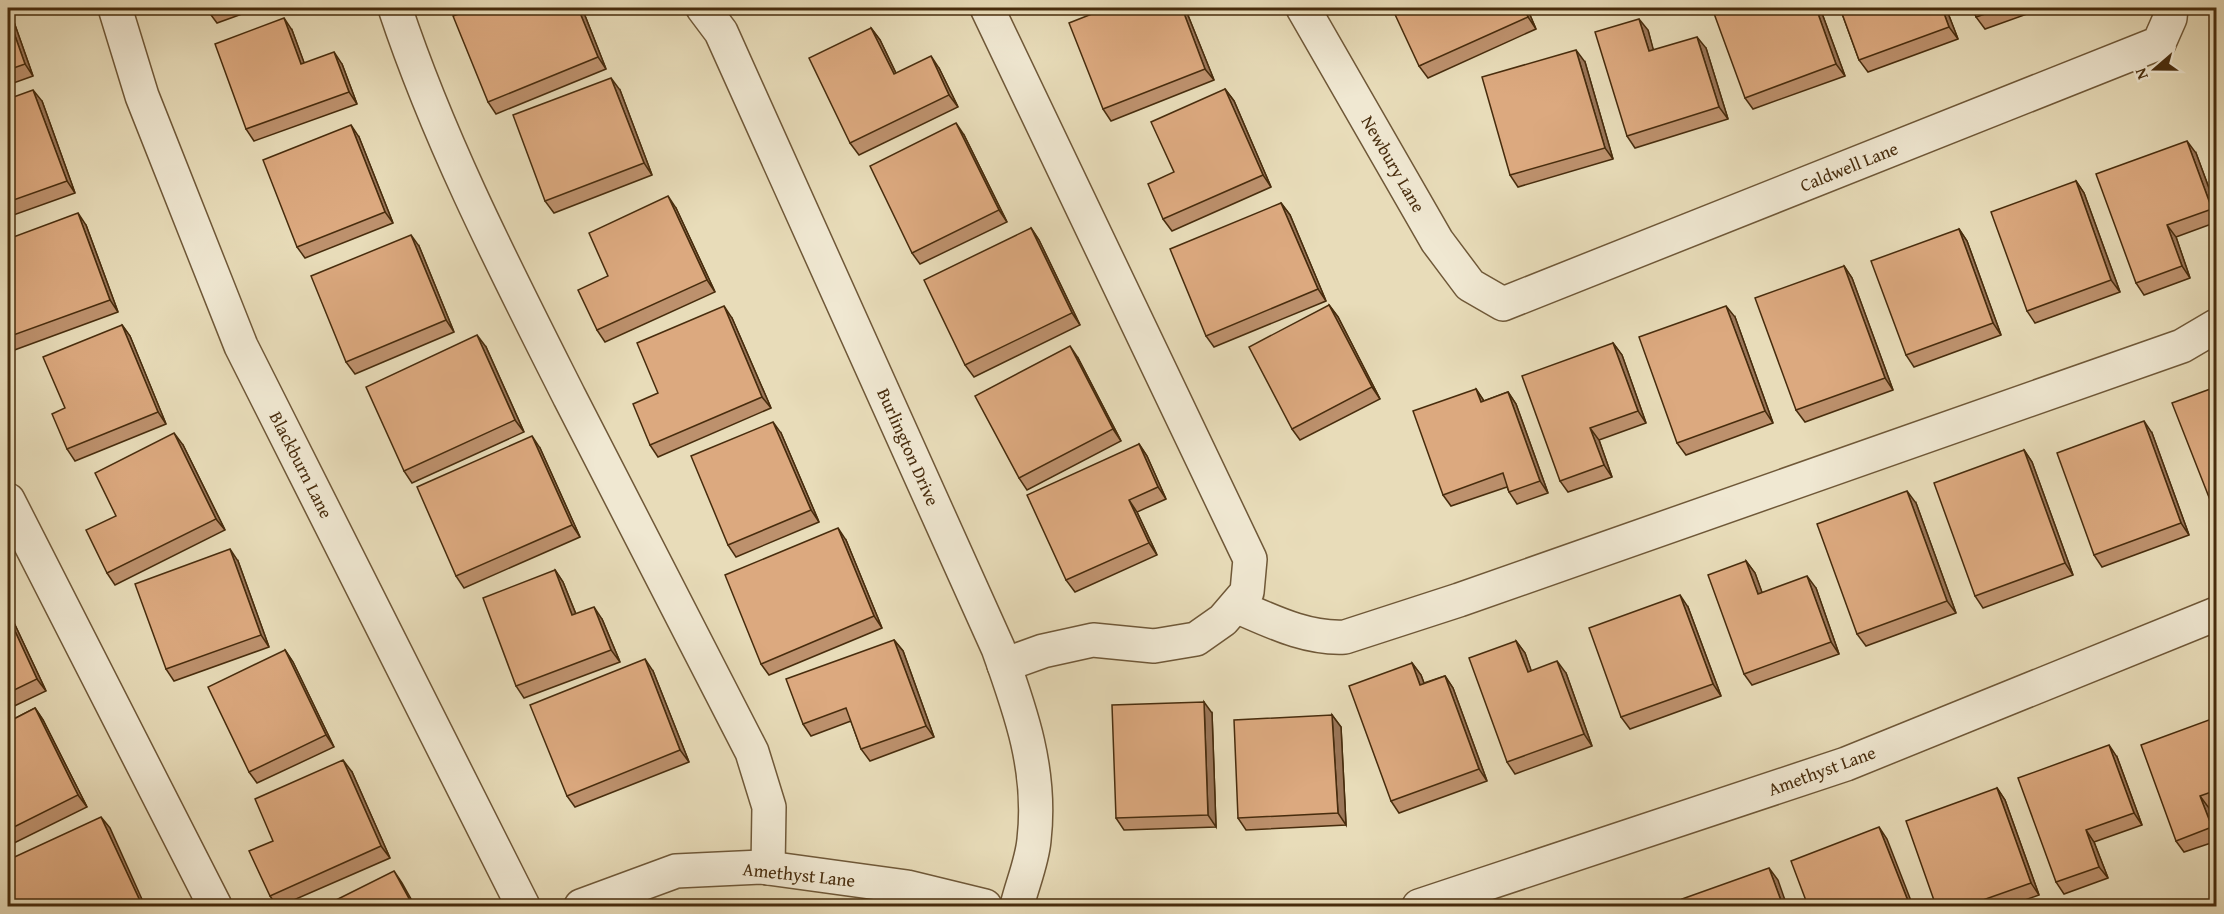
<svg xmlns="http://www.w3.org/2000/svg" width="2224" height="914" viewBox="0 0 2224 914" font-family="'Gentium Book Plus',serif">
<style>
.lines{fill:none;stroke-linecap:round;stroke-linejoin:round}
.minor-casing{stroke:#6f5838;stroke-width:36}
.minor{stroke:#f0e8d2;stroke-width:33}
.wall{fill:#bd916d;stroke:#472c0d;stroke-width:1.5}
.shaded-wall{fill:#9a7659;stroke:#472c0d;stroke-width:1.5}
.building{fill:#dca97f;stroke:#472c0d;stroke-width:1.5}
.labels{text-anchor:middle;stroke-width:4.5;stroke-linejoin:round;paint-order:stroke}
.street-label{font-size:18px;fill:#472c0d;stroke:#f0e8d2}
</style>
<rect width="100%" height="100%" fill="#e8dcb9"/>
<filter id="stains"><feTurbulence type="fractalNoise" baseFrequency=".00333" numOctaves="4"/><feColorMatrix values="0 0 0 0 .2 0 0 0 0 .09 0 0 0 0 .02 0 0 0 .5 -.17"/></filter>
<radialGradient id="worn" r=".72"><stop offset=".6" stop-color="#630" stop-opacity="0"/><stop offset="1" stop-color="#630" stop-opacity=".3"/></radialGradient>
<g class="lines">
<!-- minor casing -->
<g class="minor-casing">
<g id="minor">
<path d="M115,8L142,96L241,346L523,906"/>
<path d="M395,8C440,143 505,269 569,396C630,515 691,634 752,752L769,807L768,868"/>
<path d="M703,8L721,32L998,648C1021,712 1042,771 1034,840C1032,862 1022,885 1017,906"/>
<path d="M987,8L1250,559L1247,592L1223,620L1196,639L1154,646L1093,640L1043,651L1004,665"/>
<path d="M1303,8L1437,241L1470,285L1503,304L2159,43L2170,18L2171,8"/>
<path d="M8,500L215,906"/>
<path d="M1236,606C1271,621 1306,639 1345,637L1459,600L2182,346L2216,326"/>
<path d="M581,906L676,871L761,867L907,887L985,906"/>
<path d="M1419,906L1846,764L2216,614"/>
</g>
</g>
<!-- minor -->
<use href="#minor" class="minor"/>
</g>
<!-- wall -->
<g class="wall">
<path d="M8,8H9L33,76L8,85Z"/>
<path d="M207,8H259L217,23L208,11Z"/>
<path d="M475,8H582L606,69L496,114L488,102Z"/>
<path d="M1107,8H1185L1214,80L1111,121L1103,109Z"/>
<path d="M1527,8L1536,29L1428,78L1419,66Z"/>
<path d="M1820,8L1845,76L1753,109L1745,98Z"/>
<path d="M1840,8H1946L1958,39L1868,72L1859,60Z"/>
<path d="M1973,8H2044L1985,29L1976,17Z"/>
<path d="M871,28L880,40L896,73L939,68L958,107L859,155L850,143Z"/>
<path d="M292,30L304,63L342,64L357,104L254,141L246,129Z"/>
<path d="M1648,30L1653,50L1706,48L1728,119L1635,148L1627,136Z"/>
<path d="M1585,62L1613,159L1518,187L1510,175Z"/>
<path d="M1225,89L1234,101L1271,187L1172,231L1163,219L1174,172Z"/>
<path d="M620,90L652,175L554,213L545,201Z"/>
<path d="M8,99L42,101L75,193L8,217Z"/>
<path d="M964,135L1007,222L920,264L912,253Z"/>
<path d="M359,137L393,223L305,258L297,247Z"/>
<path d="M2196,153L2217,210V222L2176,237L2190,278L2144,295L2136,283Z"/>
<path d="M2076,181L2084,193L2120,292L2035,323L2027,311Z"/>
<path d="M1281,203L1290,215L1326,301L1214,347L1206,336Z"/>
<path d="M676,208L715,292L605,342L597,330L608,276Z"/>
<path d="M86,225L118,312L9,352L8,350V239Z"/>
<path d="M1031,228L1039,240L1080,325L974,377L965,365Z"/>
<path d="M1959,229L1967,241L2001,335L1914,367L1906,355Z"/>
<path d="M419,246L454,332L355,374L346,362Z"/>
<path d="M1844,266L1852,278L1893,390L1805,422L1796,410Z"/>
<path d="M1329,305L1338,317L1380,399L1300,440L1292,429Z"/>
<path d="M1735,317L1773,423L1686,455L1677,443Z"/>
<path d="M732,318L771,408L658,457L650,445L658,393Z"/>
<path d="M122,325L130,336L166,424L75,461L67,449Z"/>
<path d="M1613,343L1622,355L1646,423L1599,440L1612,477L1568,492L1560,481Z"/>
<path d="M486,347L524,432L412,483L404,471Z"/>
<path d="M1078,358L1121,441L1027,490L1019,478Z"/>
<path d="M1476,389L1484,401L1508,392L1516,404L1548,493L1517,504L1509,492L1507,487L1451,506L1443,495Z"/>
<path d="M781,433L819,522L736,557L728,545Z"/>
<path d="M2152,433L2189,535L2102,567L2094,555Z"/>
<path d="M1139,444L1147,456L1166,499L1137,512L1157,555L1075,592L1066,580Z"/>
<path d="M183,445L225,530L115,585L107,573L116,516Z"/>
<path d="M540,448L580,537L464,588L456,576Z"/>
<path d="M2024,450L2032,462L2073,575L1983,608L1975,596Z"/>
<path d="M1916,503L1956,613L1866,646L1857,634Z"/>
<path d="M846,540L882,628L769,675L761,664Z"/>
<path d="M238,561L269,647L174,681L166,669Z"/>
<path d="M1746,561L1755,573L1762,593L1816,588L1839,654L1752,685L1744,674Z"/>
<path d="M555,570L563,582L576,614L602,619L620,662L524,698L516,686Z"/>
<path d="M1688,607L1721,696L1630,729L1621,717Z"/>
<path d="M8,610L46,691L8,709Z"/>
<path d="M894,640L903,651L934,737L870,761L861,749L851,721L811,736L803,724Z"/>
<path d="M1516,641L1525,653L1531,671L1566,673L1592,746L1515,774L1507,762Z"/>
<path d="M285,650L293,662L334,747L257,783L249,772Z"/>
<path d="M1412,663L1421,675L1424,683L1445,676L1453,688L1487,781L1399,813L1391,801Z"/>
<path d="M653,671L689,762L575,807L567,796Z"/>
<path d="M35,708L43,720L87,807L8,846V722Z"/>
<path d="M1212,713L1216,827L1124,830L1116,818Z"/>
<path d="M1332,715L1341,727L1346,825L1246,830L1238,818Z"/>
<path d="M2217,717V805L2209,808L2217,830V841L2184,852L2176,841Z"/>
<path d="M2117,757L2142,825L2094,842L2108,878L2064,894L2056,882Z"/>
<path d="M352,772L390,858L280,906H277L270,896L273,841Z"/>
<path d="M1997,788L2005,800L2039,895L2008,906H1936Z"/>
</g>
<!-- shaded-wall -->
<g class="shaded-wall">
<path d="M8,8H9L33,76L25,64L8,16Z"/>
<path d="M578,8H582L606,69L598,57Z"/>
<path d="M1182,8H1185L1214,80L1205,69Z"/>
<path d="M1524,8H1527L1536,29L1528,17Z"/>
<path d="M1816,8H1820L1845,76L1836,64Z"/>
<path d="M1942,8H1946L1958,39L1949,27Z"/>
<path d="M284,18L292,30L309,76L301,64Z"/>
<path d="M1639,19L1648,30L1657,63L1649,51Z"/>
<path d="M871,28L880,40L902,86L894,74Z"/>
<path d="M1697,37L1706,48L1728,119L1719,107Z"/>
<path d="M1576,50L1585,62L1613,159L1605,148Z"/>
<path d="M334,52L342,64L357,104L349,92Z"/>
<path d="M931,56L939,68L958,107L949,95Z"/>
<path d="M611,78L620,90L652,175L644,163Z"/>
<path d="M1225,89L1234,101L1271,187L1263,175Z"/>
<path d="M33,90L42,101L75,193L67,181Z"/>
<path d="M956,123L964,135L1007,222L999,210Z"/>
<path d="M351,125L359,137L393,223L385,212Z"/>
<path d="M2187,141L2196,153L2217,210V215L2212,209Z"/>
<path d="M2076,181L2084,193L2120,292L2111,280Z"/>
<path d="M668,196L676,208L715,292L707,280Z"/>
<path d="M1281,203L1290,215L1326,301L1318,289Z"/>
<path d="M78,213L86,225L118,312L110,300Z"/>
<path d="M2167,225L2176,237L2190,278L2182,266Z"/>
<path d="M1031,228L1039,240L1080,325L1072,313Z"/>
<path d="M1959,229L1967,241L2001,335L1993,323Z"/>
<path d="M411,235L419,246L454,332L446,320Z"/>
<path d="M1844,266L1852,278L1893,390L1885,378Z"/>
<path d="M1329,305L1338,317L1380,399L1372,387Z"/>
<path d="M724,306L732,318L771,408L762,397Z"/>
<path d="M1726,306L1735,317L1773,423L1765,411Z"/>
<path d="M122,325L130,336L166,424L158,412Z"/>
<path d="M477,335L486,347L524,432L515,420Z"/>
<path d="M1613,343L1622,355L1646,423L1638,411Z"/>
<path d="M1070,346L1078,358L1121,441L1113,429Z"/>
<path d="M1476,389L1484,401L1481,402Z"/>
<path d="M1508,392L1516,404L1548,493L1540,481Z"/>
<path d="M2144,421L2152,433L2189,535L2181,523Z"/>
<path d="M773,422L781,433L819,522L811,510Z"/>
<path d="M1590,428L1599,440L1612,477L1604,465Z"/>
<path d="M174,433L183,445L225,530L216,519Z"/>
<path d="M532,436L540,448L580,537L572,525Z"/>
<path d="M1139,444L1147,456L1166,499L1158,487Z"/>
<path d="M2024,450L2032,462L2073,575L2065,563Z"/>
<path d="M1907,491L1916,503L1956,613L1947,601Z"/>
<path d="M1129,500L1137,512L1157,555L1149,543Z"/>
<path d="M838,528L846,540L882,628L874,616Z"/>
<path d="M230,549L238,561L269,647L261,635Z"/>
<path d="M1746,561L1755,573L1767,606L1758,594Z"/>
<path d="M555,570L563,582L581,627L572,615Z"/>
<path d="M1807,576L1816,588L1839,654L1831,642Z"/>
<path d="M1680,595L1688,607L1721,696L1713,684Z"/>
<path d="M594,607L602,619L620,662L611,650Z"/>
<path d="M8,610L46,691L37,679L8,616Z"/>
<path d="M894,640L903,651L934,737L926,726Z"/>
<path d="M1516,641L1525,653L1536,684L1528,672Z"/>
<path d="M285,650L293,662L334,747L326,735Z"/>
<path d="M645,659L653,671L689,762L680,750Z"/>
<path d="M1557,661L1566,673L1592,746L1584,734Z"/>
<path d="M1412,663L1421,675L1429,697L1420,685Z"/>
<path d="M1445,676L1453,688L1487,781L1479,769Z"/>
<path d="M1204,702L1212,713L1216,827L1208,815Z"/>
<path d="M35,708L43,720L87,807L78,795Z"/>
<path d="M1332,715L1341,727L1346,825L1338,813Z"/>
<path d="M2109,745L2117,757L2142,825L2134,813Z"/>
<path d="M343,760L352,772L390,858L381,846Z"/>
<path d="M1997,788L2005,800L2039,895L2031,883Z"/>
<path d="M2200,796L2209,808L2217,830V834L2212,827Z"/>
<path d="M101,817L110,828L145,906H143L141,903Z"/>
<path d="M1879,827L1887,839L1913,906H1910Z"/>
<path d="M2086,830L2094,842L2108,878L2099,867Z"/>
<path d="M1769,868L1778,880L1787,906H1783Z"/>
<path d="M394,871L402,883L415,906H413Z"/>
</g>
<!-- building -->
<g class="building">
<path d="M207,8H218L208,11Z"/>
<path d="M475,8H578L598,57L488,102L453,16Z"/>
<path d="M1107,8H1182L1205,69L1103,109L1069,23Z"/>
<path d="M1392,8H1524L1528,17L1419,66Z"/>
<path d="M1712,8H1816L1836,64L1745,98Z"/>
<path d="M1840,8H1942L1949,27L1859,60Z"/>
<path d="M1973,8H2003L1976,17Z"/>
<path d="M8,16L25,64L8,70Z"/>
<path d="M284,18L301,64L334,52L349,92L246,129L215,44Z"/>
<path d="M1639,19L1649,51L1697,37L1719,107L1627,136L1595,32Z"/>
<path d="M871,28L894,74L931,56L949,95L850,143L809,58Z"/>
<path d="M1576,50L1605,148L1510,175L1482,77Z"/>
<path d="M611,78L644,163L545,201L513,115Z"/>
<path d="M1225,89L1263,175L1163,219L1148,184L1174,172L1151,122Z"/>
<path d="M33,90L67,181L8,202V99Z"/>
<path d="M956,123L999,210L912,253L870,166Z"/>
<path d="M351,125L385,212L297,247L263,160Z"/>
<path d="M2187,141L2212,209L2167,225L2182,266L2136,283L2096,174Z"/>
<path d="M2076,181L2111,280L2027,311L1991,212Z"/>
<path d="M668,196L707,280L597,330L578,290L608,276L589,233Z"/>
<path d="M1281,203L1318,289L1206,336L1170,249Z"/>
<path d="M78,213L110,300L8,337V239Z"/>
<path d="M1031,228L1072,313L965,365L924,280Z"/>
<path d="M1959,229L1993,323L1906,355L1871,261Z"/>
<path d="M411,235L446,320L346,362L311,276Z"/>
<path d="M1844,266L1885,378L1796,410L1755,298Z"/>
<path d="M1329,305L1372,387L1292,429L1249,347Z"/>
<path d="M724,306L762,397L650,445L633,404L658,393L637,343Z"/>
<path d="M1726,306L1765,411L1677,443L1639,337Z"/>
<path d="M122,325L158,412L67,449L52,414L65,408L43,357Z"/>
<path d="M477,335L515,420L404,471L366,387Z"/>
<path d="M1613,343L1638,411L1590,428L1604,465L1560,481L1522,376Z"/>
<path d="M1070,346L1113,429L1019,478L975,396Z"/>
<path d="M2213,388L2217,398V509L2214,510L2172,403Z"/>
<path d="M1476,389L1481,402L1508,392L1540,481L1509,492L1503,473L1443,495L1413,411Z"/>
<path d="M2144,421L2181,523L2094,555L2057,453Z"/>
<path d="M773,422L811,510L728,545L691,456Z"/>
<path d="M174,433L216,519L107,573L86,530L116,516L95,473Z"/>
<path d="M532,436L572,525L456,576L417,487Z"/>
<path d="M1139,444L1158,487L1129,500L1149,543L1066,580L1027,495Z"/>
<path d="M2024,450L2065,563L1975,596L1934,483Z"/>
<path d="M1907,491L1947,601L1857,634L1817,524Z"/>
<path d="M838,528L874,616L761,664L725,575Z"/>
<path d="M230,549L261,635L166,669L135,584Z"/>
<path d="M1746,561L1758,594L1807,576L1831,642L1744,674L1708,575Z"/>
<path d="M555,570L572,615L594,607L611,650L516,686L483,598Z"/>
<path d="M1680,595L1713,684L1621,717L1589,628Z"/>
<path d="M8,616L37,679L8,693Z"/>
<path d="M894,640L926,726L861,749L846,708L803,724L786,679Z"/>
<path d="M1516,641L1528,672L1557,661L1584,734L1507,762L1469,658Z"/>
<path d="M285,650L326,735L249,772L208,687Z"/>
<path d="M645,659L680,750L567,796L530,705Z"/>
<path d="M1412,663L1420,685L1445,676L1479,769L1391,801L1349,686Z"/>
<path d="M1204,702L1208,815L1116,818L1112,705Z"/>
<path d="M35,708L78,795L8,830V722Z"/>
<path d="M1332,715L1338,813L1238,818L1234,720Z"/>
<path d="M2217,717V790L2200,796L2212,827L2176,841L2141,745Z"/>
<path d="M2109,745L2134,813L2086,830L2099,867L2056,882L2018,778Z"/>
<path d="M343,760L381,846L270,896L249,851L273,841L255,799Z"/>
<path d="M1997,788L2031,883L1966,906H1936L1906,821Z"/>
<path d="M101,817L141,903L134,906H16L8,887V860Z"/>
<path d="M1879,827L1910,906H1808L1791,861Z"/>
<path d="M1769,868L1783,906H1684L1682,899Z"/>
<path d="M394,871L413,906H324Z"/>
</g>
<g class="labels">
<!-- street labels -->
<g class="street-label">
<text transform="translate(1393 164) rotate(60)" y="6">Newbury Lane</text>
<text transform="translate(1849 167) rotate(-22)" y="6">Caldwell Lane</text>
<text transform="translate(908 447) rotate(66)" y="6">Burlington Drive</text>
<text transform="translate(301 465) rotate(63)" y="6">Blackburn Lane</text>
<text transform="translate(1822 771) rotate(-20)" y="6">Amethyst Lane</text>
<text transform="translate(799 875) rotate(6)" y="6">Amethyst Lane</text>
</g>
</g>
<!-- margin -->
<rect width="2224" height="914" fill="none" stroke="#e8dcb9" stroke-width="30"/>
<rect x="9" y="9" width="2206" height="896" fill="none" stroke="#472c0d" stroke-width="3"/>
<rect x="15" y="15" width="2194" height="884" fill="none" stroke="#472c0d" stroke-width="1.5"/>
<!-- north arrow -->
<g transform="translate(2155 69) rotate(250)" stroke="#f0e8d2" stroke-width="4.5" paint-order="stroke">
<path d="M0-4.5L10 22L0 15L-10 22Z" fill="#472c0d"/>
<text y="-9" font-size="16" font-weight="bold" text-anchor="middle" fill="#472c0d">N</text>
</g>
<rect width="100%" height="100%" filter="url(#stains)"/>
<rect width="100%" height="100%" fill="url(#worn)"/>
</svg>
